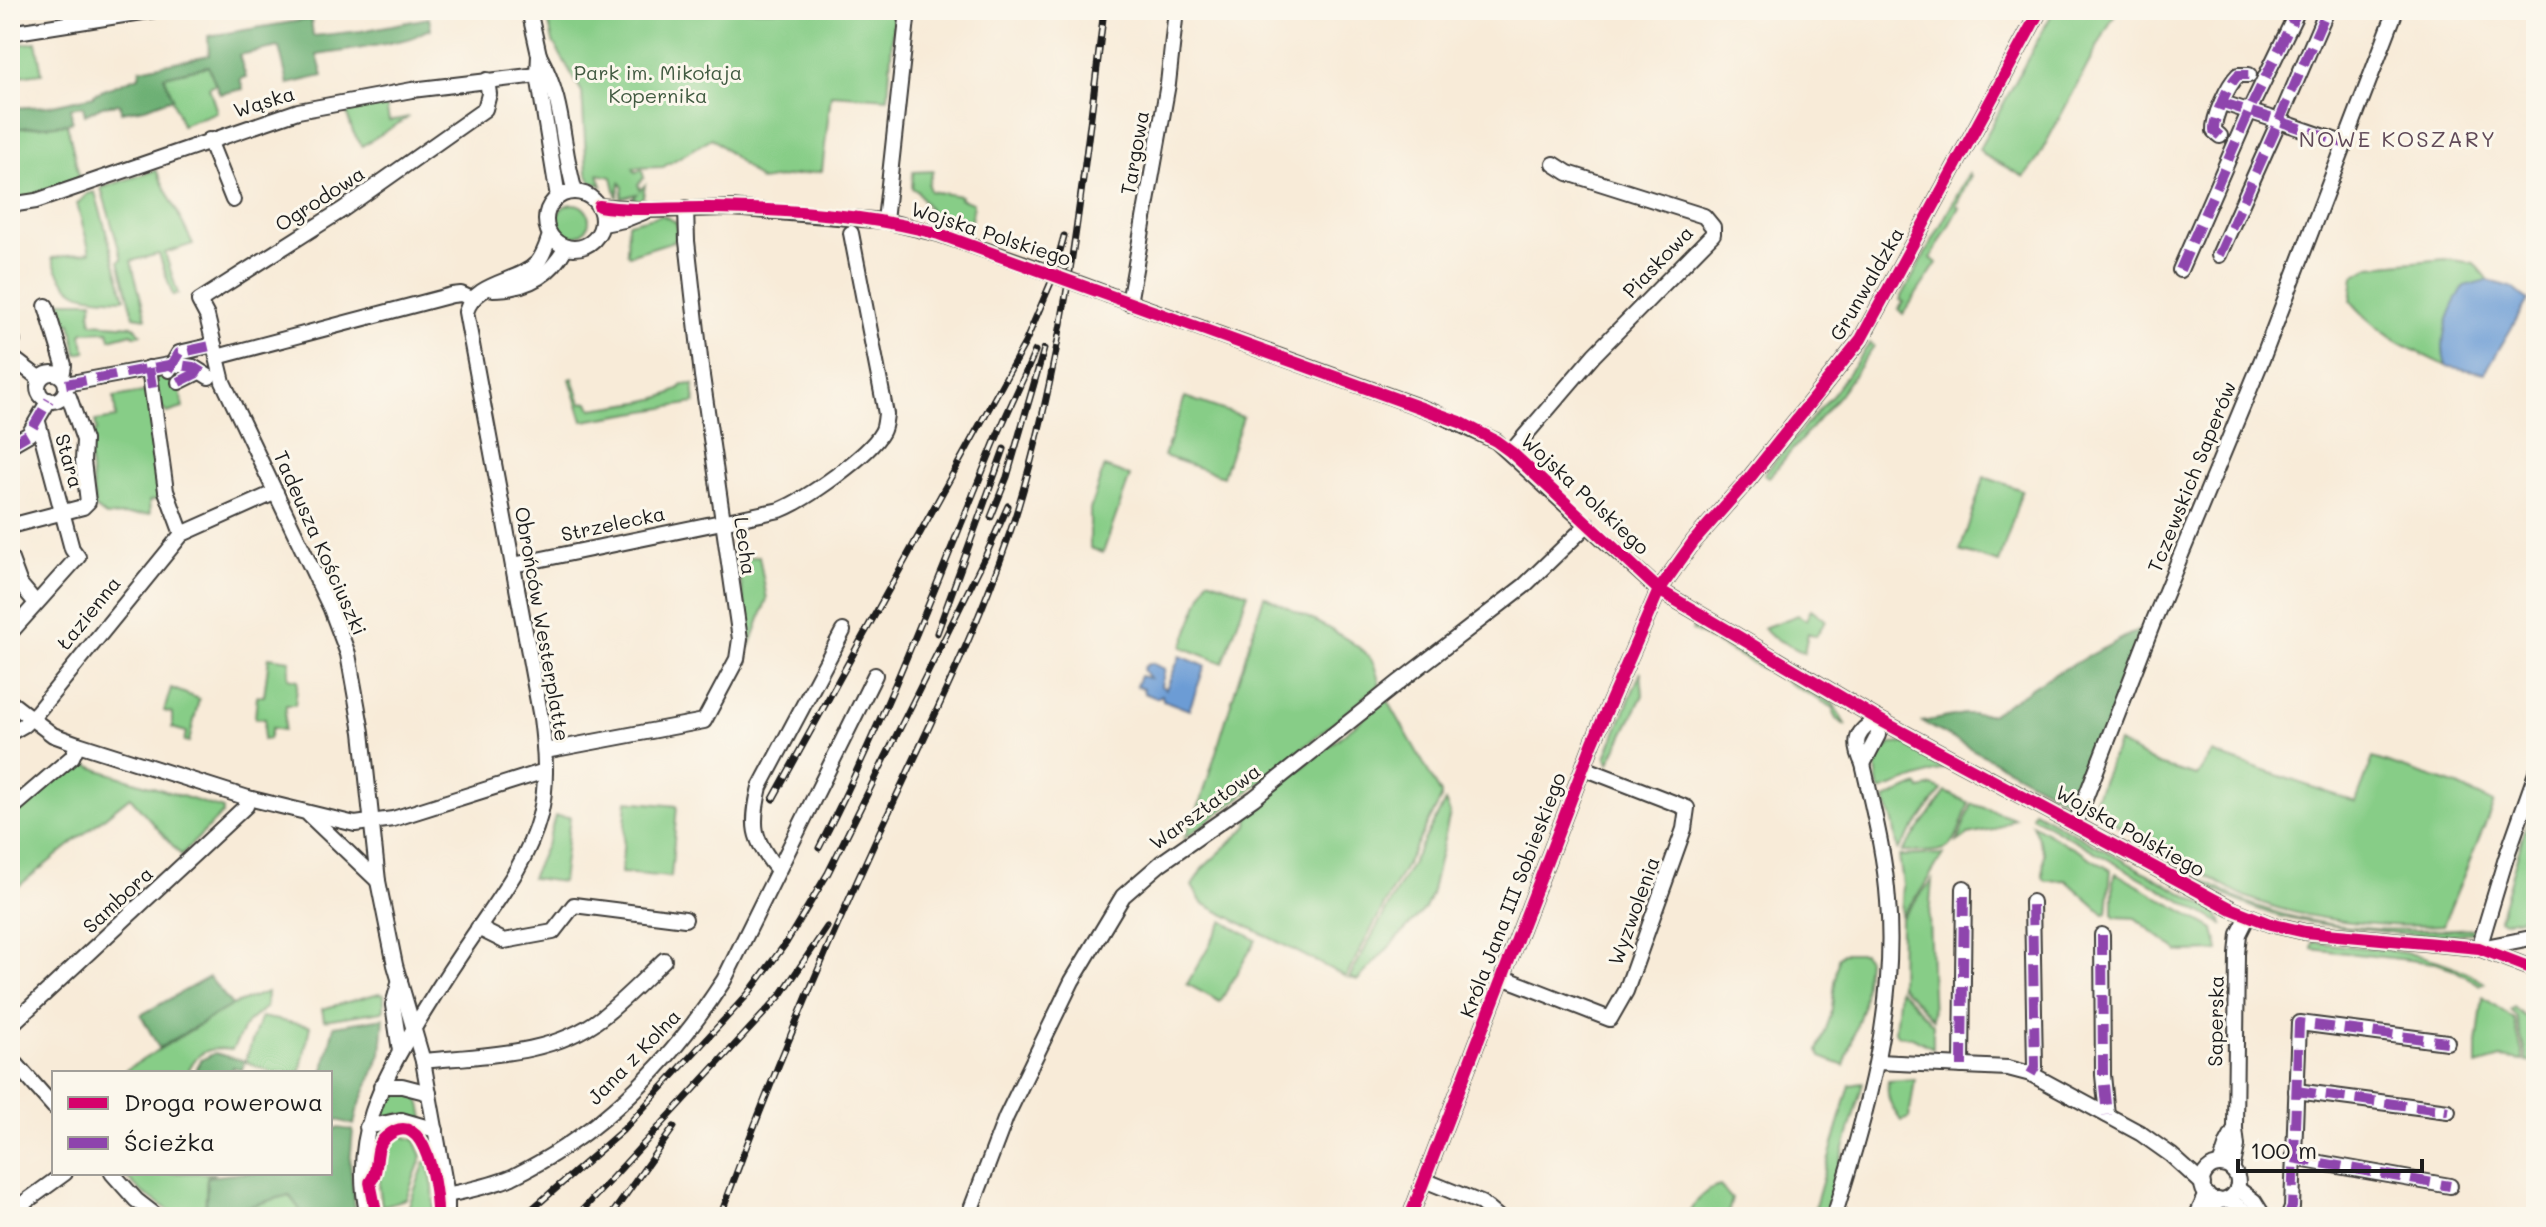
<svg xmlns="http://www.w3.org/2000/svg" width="2546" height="1227" viewBox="0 0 2546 1227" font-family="Mali,sans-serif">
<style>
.green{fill:#87cd87;stroke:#527452;stroke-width:2}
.forest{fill:#6db074;stroke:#446648;stroke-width:2}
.water{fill:#6c9cd5;stroke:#445c78;stroke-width:2}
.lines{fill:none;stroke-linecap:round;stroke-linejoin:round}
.minor-casing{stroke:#3d3b38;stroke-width:18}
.minor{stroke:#fff;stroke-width:14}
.rail-casing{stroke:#1c1c1c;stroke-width:7}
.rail{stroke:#fbf7ec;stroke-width:4;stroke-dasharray:12;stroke-linecap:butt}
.minor-bridge-casing{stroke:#3d3b38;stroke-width:18;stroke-linecap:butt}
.minor-bridge{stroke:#fff;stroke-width:14}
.quiet{stroke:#8e44ad;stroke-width:10;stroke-dasharray:20 10;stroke-linecap:butt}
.cycleway-casing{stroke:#fbf7ec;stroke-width:17}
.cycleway{stroke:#d6006c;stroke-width:12}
.labels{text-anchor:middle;stroke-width:6;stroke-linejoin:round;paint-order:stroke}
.park-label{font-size:20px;fill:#415a41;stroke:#fbf7ec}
.street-label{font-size:20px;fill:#1c1c1c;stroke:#fbf7ec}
.neighbourhood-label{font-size:22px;letter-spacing:2px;fill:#604a58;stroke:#fbf7ec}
</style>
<rect width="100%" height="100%" fill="#fbf7ec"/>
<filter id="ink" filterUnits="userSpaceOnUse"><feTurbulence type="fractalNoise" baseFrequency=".0125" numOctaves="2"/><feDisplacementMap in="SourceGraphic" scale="16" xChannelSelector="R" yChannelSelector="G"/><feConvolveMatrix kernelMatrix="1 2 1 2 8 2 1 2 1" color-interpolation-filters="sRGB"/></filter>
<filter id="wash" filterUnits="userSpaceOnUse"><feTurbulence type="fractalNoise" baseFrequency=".006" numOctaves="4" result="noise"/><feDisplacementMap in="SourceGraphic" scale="32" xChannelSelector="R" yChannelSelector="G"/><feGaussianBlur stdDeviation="1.8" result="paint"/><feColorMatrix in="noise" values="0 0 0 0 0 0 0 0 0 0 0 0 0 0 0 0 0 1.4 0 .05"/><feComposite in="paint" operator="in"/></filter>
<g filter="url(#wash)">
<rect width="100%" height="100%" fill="#f8ebd8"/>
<!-- green -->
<g class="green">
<path d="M595,10H894L888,98L831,94L822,171L761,181L712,138L663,167L633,168L635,172L642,170L644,178L638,184L640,190L645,185L643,197L637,204H628L636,194L621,198L623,187L620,183L617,198L612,177L598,174L602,186L591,181L587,173L582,92L553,42L548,20Z"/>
<path d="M2054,10H2117L2036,162L2024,177L1984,155L1979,149Z"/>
<path d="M36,42L42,73L10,77V46Z"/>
<path d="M209,66L217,83L209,87L217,112L182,125L163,76Z"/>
<path d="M383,102L386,105L389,121L409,117L362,146L353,132L345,109Z"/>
<path d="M67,124L80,180L34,196L10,200V129Z"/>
<path d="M156,170L193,244L165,253L178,294L173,296L159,254L131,261L146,318L134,316L119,261L122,259L101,188Z"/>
<path d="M933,171L928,185L930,191L961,196L960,199L973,203L971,225L932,214L918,192L912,188L913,172Z"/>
<path d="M1969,173L1971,176L1956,205L1959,207L1931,258L1937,263L1903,314L1898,309L1904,302L1900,300Z"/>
<path d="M95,192L125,298L123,299C85,296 67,300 52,258L90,252L77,204L87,194Z"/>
<circle cx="573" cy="220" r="16"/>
<path d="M662,215L676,222L678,231L674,241L629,255L627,252L628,223Z"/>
<path d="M2445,259L2474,263L2489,281L2465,286C2450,310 2438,339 2446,366C2406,347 2380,336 2351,301L2354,276L2371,266Z"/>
<path d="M60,301H93L90,312L92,323L134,326L141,334L134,336L132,333L110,339L108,331L83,332L81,335L86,352L77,354L71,323L67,324Z"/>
<path d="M1870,343L1874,346L1838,397L1769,477L1764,474L1833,394Z"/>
<path d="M174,372L178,376L183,408L167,413L159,405L154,376Z"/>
<path d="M573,378L581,403L589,402L592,409C615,405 669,402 683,385L693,384L695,403L583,421L570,379Z"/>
<path d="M149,391L160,499L149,501L150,514L106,516L95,508L87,436L97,431L95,421L116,418L114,397Z"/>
<path d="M1185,397L1243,417L1223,476L1164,456Z"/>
<path d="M1104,467L1130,476L1103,553L1090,548V509Z"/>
<path d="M1984,477L2022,490L1999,563L1960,551Z"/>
<path d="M759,556L767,599L751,644L737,560Z"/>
<path d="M1208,579L1248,593L1223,663L1182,647Z"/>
<path d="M1264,596C1289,609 1359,639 1372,661C1376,668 1378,678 1380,685L1258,784L1184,839L1201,801Z"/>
<path d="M1811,609L1826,620L1816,636L1808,633L1804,653L1772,637L1763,628L1798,615L1806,620Z"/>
<path d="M1695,623L1833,703L1846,726L1836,719L1833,713L1834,708L1692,630Z"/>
<path d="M269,657L290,660L288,678L298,680L295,705H286L284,730L272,728L269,739L263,740L265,719L255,718L257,696H264Z"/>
<path d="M1641,671L1643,695L1609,763L1606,757Z"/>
<path d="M171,688L199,699L189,742L184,741L186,732L172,728V713L164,711Z"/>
<path d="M1387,699L1441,794V799L1346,977L1202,903L1192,886L1202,869L1248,826L1249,811Z"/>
<path d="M1906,743L1922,751L1944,769L1880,791C1875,771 1872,758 1891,744Z"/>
<path d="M2118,743L2158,765L2197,776L2212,753L2356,802L2373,758L2458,786L2494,803L2443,925C2383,928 2304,921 2249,898C2215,883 2184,862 2152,844L2154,839L2142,833L2139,837L2094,812L2092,806Z"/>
<path d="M77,760L99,770L223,809V813L181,855L130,797L10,893V816Z"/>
<path d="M1918,785L1920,789L1933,786L1942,790L1898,850L1893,822L1885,799Z"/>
<path d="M1946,792L1969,803C1951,853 1956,852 1902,852Z"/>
<path d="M627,801L677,806L671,877L621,873Z"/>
<path d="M1445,802L1450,813L1431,895L1425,909L1358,980L1349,978Z"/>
<path d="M1972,804L2015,818L1993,830L1968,835L1957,842Z"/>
<path d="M2034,811L2215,911L2224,925L2032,816Z"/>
<path d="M2529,815L2536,816V916L2502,921L2499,919Z"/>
<path d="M555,816L570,817L562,882L531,878L548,841Z"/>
<path d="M2032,824L2111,870L2107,913L2104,914L2066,880L2046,881L2043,877L2044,853Z"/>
<path d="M1943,854L1922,889L1901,916L1903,885L1899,856Z"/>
<path d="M2169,861C2199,878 2230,897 2263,908C2331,932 2408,932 2479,928C2456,946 2310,924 2278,916C2254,909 2182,878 2169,861Z"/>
<path d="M2116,873L2214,929L2219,951L2179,952L2135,918L2116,917L2113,914V881Z"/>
<path d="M1932,880L1929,917L1933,1019L1900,985L1901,919Z"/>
<path d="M1223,921L1256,940L1220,1002L1187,984Z"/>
<path d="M2313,942C2374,951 2432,947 2485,983L2481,985L2451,968L2435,963L2312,949Z"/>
<path d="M1843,953H1863L1867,959L1863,1006L1844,1066L1821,1057L1818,1051L1831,1015L1838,958Z"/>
<path d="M1899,989L1933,1024V1048L1912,1037L1898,1035L1895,1031Z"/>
<path d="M267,992L266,1007L246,1024L232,1050C211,1046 195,1051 188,1073H121L232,1005Z"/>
<path d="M379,993L384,994V1009L382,1011L324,1020L322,1009Z"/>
<path d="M2483,997L2514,1019L2524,1061L2501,1058L2477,1065V1044Z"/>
<path d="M2514,1007L2536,1028V1062L2527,1061L2516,1016L2510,1010Z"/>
<path d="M261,1017L310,1026L300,1073H273L245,1061Z"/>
<path d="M1915,1079L1909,1118L1901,1121C1892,1107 1886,1100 1888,1081Z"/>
<path d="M1863,1083L1824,1217H1812L1850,1085Z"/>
<path d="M395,1092C420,1091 420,1097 424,1119L399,1114L379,1121L388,1096Z"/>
<path d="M330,1130L347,1165L344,1217H179L142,1192L122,1173H216L207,1176L205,1209L229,1212L288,1195L298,1206L330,1173Z"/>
<path d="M399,1135L415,1140L422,1156L406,1199L382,1206L379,1185L384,1146Z"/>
<path d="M425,1162H428L433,1187L434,1217H386L385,1214L408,1208Z"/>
<path d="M1720,1186L1732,1199L1727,1217H1688C1695,1202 1703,1190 1720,1186Z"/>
</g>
<!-- forest -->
<g class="forest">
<path d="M429,18L431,29C422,31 417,37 408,39C377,46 348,51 317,55L323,76L288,84L279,47L239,55L246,77L240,79L243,89L220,94L208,66L164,76L173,98L145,108L121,112L120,104L102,106L85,115L83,106L71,108L72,122L67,124L10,129V108L48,106L94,96V94L139,76L140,69L209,55L208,36L311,19L313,36L361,31Z"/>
<path d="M2146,626L2077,798L2071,803L1922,722L1964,714H1992L2047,678Z"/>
<path d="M209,977L232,1005L159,1048L141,1015Z"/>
<path d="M384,1018L381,1054L357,1111L354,1125L330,1118V1073H323L334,1026Z"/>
<path d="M215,1053L245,1061L242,1070L233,1067L230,1073H194L201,1060Z"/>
<path d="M337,1128L353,1130L350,1163L356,1217H305L289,1195L229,1212L206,1208L207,1177L241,1173H330V1130Z"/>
</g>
<!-- water -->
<g class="water">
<path d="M2487,280L2513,288L2528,300L2485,373L2446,366C2437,338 2450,310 2464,286Z"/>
<path d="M1180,656L1205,666L1189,710L1163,700L1162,695L1156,698L1144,693L1143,689L1136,686L1140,676L1149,678L1143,670L1145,666L1151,663L1165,669L1161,686L1166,689Z"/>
</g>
</g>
<g filter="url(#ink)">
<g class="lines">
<!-- minor casing -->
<g class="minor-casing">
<g id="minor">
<path d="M529,10L539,55L538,75L558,197"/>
<path d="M10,33L155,10"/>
<path d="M539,55C566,105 560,141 575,192"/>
<path d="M2223,103L2279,121L2327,10"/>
<path d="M2220,136L2214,131C2213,117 2228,85 2238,75H2249"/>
<path d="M209,140L233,200"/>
<circle cx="574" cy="220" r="28"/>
<path d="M10,205L36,201L298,111L412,90L538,75"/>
<path d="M599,206L650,210L731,208L885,221L939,234L1022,263"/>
<path d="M885,221L908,10"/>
<path d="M603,224L624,220L644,212"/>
<path d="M2219,255L2279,121L2343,143"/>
<path d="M2180,270L2253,103L2298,10"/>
<path d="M493,289C526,289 550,277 566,247"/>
<path d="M1109,295L1433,412L1496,441L1659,590L1878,719L2232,909L2270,924L2305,932L2479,948L2536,970"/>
<path d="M1129,303L1168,84L1176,10"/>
<path d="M46,306L64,365L62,377"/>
<path d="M10,328L13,341L10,346"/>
<path d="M10,356L40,379"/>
<path d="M217,357L452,295L461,294L472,299"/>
<path d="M149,368L166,491L182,534"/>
<path d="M169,370L179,353L214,345"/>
<circle cx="52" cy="387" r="14"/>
<path d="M179,382L199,372"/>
<path d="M66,384L174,364L193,367L209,377"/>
<path d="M10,445L29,434L49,400"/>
<path d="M1511,452L1594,355L1713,234V227L1704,216L1568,173L1554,164"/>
<path d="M10,526L83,507L88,502L83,461L84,440L69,397L65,393"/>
<path d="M10,557L20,584L36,603"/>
<path d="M513,565L780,510C805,500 869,456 882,432C885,427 885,420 886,414L851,233"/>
<path d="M10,633L78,557L72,549L38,422"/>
<path d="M10,702L53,735L78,744L248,798L355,824L393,819L545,771"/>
<path d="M10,733L24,725L38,711L182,534L276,492"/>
<path d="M545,751L704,721L737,659L740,639L702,376L687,241L686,208"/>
<path d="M1863,764L1878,735V719"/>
<path d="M10,810L72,757L78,744"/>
<path d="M309,815L378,881"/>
<path d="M2075,825L2154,620L2263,357L2396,10"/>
<path d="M777,869C752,839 751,825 760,787L843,631"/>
<path d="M478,928L504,941L553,932L574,905L685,919"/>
<path d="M2102,935L2103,1075L2107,1115"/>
<path d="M2479,948L2506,858L2536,773"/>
<path d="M2480,948L2536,937"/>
<path d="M1502,977L1610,1019L1626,991L1684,829L1687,808L1584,768"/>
<path d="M400,980L393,1005L400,1051"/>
<path d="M10,1026L246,806L248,798"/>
<path d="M10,1057L54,1107"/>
<path d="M423,1061C481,1055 552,1056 601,1018C623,1001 644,979 664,960"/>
<path d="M1877,1062L2008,1068L2031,1074L2140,1133L2171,1155L2203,1184"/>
<path d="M1962,1066L1964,888"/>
<path d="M2031,1074L2035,1067L2032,902"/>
<path d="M381,1086H402L429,1093"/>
<path d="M2296,1091L2448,1111"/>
<path d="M367,1127L401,1120L436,1130"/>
<path d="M2293,1158L2450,1186"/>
<path d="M2220,1165L2227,1144L2235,1129"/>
<circle cx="2220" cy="1183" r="18"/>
<path d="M2232,1170L2237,1146L2235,1129L2237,954L2239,934L2248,916"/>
<path d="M112,1173L136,1200L158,1217"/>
<path d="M1424,1180L1481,1203L1498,1217"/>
<path d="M2237,1188L2254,1201L2264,1217"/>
<path d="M447,1195C469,1190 492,1186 512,1177C601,1134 671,1062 724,980L875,675"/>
<path d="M2228,1199L2246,1212L2263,1216"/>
<path d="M10,1213L65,1173"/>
<path d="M368,1217C350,1138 381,1083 420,1018C439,987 459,956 480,926C504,891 529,857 540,815C548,783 545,750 541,718L466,312C475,281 518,283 537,263C544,255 547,244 550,235"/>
<path d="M447,1217V1195L423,1061L395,965L378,881L362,732L348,654L331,609L223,382L207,316L199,301L342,210L485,109L489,94L487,80"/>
<path d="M968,1217L1006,1117L1072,981L1123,896L1161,863L1254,798L1398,683L1524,586L1588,524"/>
<path d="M1410,1217L1593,742L1659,590L1694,541L1748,480L1861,339L2040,10"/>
<path d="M1834,1217C1866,1114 1897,1011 1888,901C1885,855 1873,809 1863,764C1852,741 1856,731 1878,719"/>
<path d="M2196,1217L2207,1194"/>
<path d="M2208,1217L2218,1200"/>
<path d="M2288,1217L2292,1207L2299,1023L2447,1042"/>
</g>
</g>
<!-- minor -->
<use href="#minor" class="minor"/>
<!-- rail casing -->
<g class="rail-casing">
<g id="rail">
<path d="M991,517L1007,477L1044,349"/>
<path d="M937,633L1004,449"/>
<path d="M773,799L1025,343L1052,280L1064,236"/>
<path d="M819,848C886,718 937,581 993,446C1006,414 1022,383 1035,351"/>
<path d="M523,1217L623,1130L748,994L786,943L828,873L985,557L1008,506"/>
<path d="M576,1217L781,995L827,927"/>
<path d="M610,1217L674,1127"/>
<path d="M720,1217C766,1091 818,966 874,844C924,736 980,628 1016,514C1066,352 1083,179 1104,10"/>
</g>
</g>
<!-- rail -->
<use href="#rail" class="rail"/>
<!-- minor-bridge casing -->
<g class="minor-bridge-casing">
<path id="minor-bridge" d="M1022,263L1109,295"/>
</g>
<!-- minor-bridge -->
<use href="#minor-bridge" class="minor-bridge"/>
<!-- quiet -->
<g class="quiet">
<path d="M137,10L138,13"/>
<path d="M2223,103L2279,121L2327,10"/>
<path d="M2220,136L2214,131C2213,117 2228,85 2238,75H2249"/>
<path d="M2219,255L2279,121L2343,143"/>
<path d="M2180,270L2253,103L2298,10"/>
<path d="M149,368L153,393"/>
<path d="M169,370L179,353L214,345"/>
<path d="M179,382L199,372"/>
<path d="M66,384L174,364L193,367L209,377"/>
<path d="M10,445L29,434L49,400"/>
<path d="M2102,935L2103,1075L2107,1115"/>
<path d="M1962,1066L1964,888"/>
<path d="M2031,1074L2035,1067L2032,902"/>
<path d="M2296,1091L2448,1111"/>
<path d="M2293,1158L2450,1186"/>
<path d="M2288,1217L2292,1207L2299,1023L2447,1042"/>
</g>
<!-- cycleway casing -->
<g class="cycleway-casing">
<g id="cycleway">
<path d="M599,206C635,212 672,207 709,208C782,209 869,214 939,234L1460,422L1496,441L1511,452L1659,590L1878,719L2232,909L2270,924L2305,932L2479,948L2536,970"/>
<path d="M377,1217L370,1182C381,1170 372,1148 386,1137C427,1102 438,1195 437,1217"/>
<path d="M1410,1217L1593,742L1659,590L1694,541L1748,480L1861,339L2040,10"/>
</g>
</g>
<!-- cycleway -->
<use href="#cycleway" class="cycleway"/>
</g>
</g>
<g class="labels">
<!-- park labels -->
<g class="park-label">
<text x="658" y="80">Park im. Mikołaja<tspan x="658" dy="23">Kopernika</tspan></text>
</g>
<!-- street labels -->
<g class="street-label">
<text transform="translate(264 102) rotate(-17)" y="7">Wąska</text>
<text transform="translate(1135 153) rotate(-80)" y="7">Targowa</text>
<text transform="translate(320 199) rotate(-33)" y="7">Ogrodowa</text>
<text transform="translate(991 234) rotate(18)" y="7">Wojska Polskiego</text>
<text transform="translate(1658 262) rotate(-46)" y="7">Piaskowa</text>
<text transform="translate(1867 284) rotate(-60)" y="7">Grunwaldzka</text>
<text transform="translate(69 461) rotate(74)" y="7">Stara</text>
<text transform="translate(2192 477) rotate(-68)" y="7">Tczewskich Saperów</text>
<text transform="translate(1585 494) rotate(43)" y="7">Wojska Polskiego</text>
<text transform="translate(613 524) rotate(-12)" y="7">Strzelecka</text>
<text transform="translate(320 543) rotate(66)" y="7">Tadeusza Kościuszki</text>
<text transform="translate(745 546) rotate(82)" y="7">Lecha</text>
<text transform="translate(89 613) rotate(-51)" y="7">Łazienna</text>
<text transform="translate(542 624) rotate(80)" y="7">Obrońców Westerplatte</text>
<text transform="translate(1205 807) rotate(-36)" y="7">Warsztatowa</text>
<text transform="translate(2130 831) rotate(29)" y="7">Wojska Polskiego</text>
<text transform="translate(1513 895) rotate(-69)" y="7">Króla Jana III Sobieskiego</text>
<text transform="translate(118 900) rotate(-43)" y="7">Sambora</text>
<text transform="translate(1634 911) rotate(-70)" y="7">Wyzwolenia</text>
<text transform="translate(2216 1021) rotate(-89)" y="7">Saperska</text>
<text transform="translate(634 1057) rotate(-46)" y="7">Jana z Kolna</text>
</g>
<!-- neighbourhood labels -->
<g class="neighbourhood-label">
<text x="2398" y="147">NOWE KOSZARY</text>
</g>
</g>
<!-- margin -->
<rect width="2546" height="1227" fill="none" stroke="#fbf7ec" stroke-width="40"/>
<!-- legend -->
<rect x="52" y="1071" width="280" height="104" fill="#fbf7ec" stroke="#a29f99" stroke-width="2"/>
<rect x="68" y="1097" width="40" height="12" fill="#d6006c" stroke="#a29f99" stroke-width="2"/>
<text x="124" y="1111" font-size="24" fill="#1c1c1c">Droga rowerowa</text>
<rect x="68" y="1137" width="40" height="12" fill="#8e44ad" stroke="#a29f99" stroke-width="2"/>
<text x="124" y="1151" font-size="24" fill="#1c1c1c">Ścieżka</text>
<!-- scale -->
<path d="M2238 1159v12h184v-12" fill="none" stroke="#1c1c1c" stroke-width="4"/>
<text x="2250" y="1159" font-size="24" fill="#1c1c1c" stroke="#fbf7ec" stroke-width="6" paint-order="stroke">100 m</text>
</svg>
